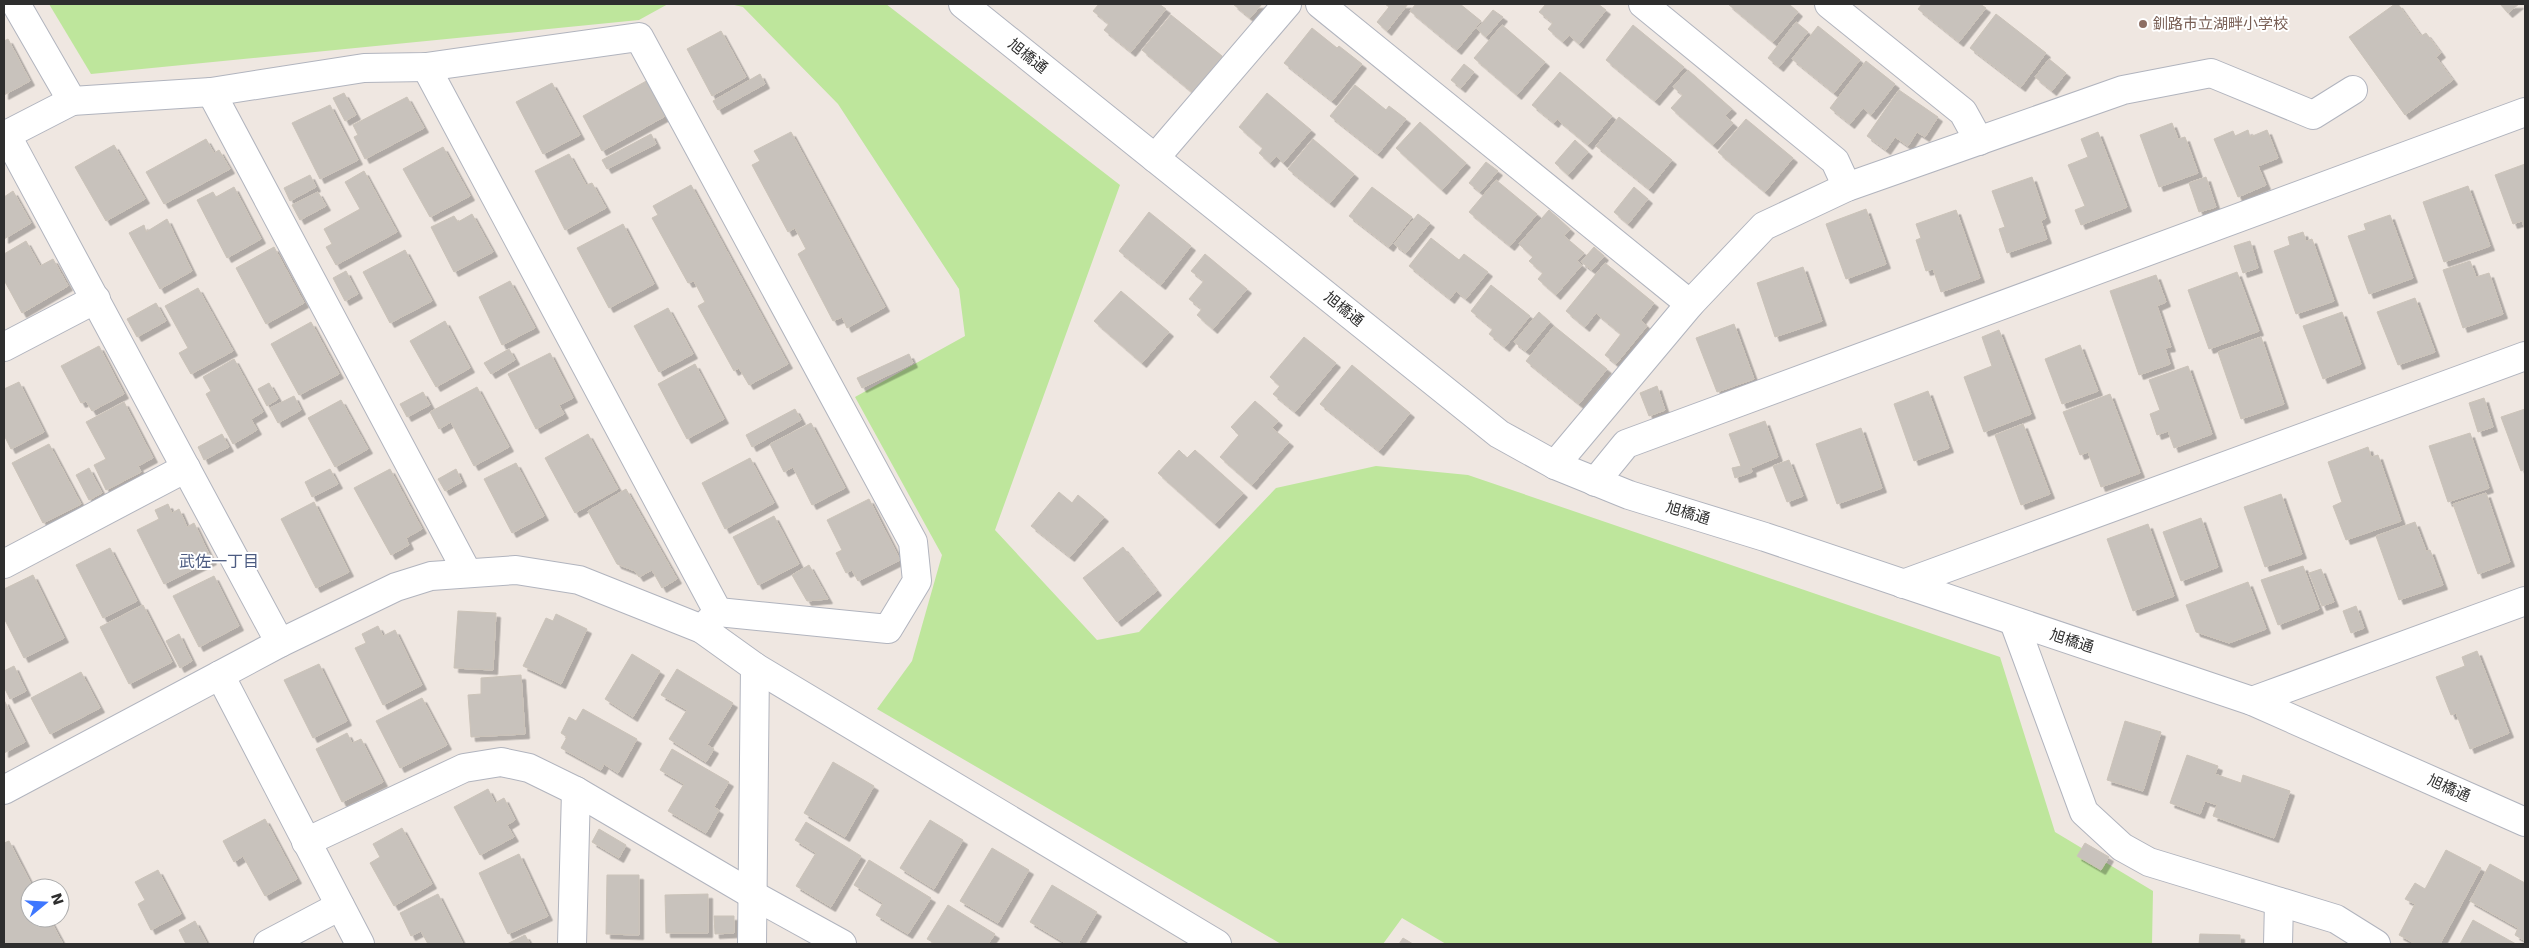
<svg xmlns="http://www.w3.org/2000/svg" width="2529" height="948" viewBox="0 0 2529 948" font-family="'DejaVu Sans','Noto Sans JP',sans-serif">
<style>
.green{fill:#bee69c}
.building{fill:#c8c2bc;stroke:#cbc3b9;filter:url(#shadow)}
.lines{fill:none;stroke-linecap:round;stroke-linejoin:round}
.minor-casing{stroke:#b1b4be;stroke-width:30}
.minor{stroke:#fff;stroke-width:28}
.education-dot{fill:#8d6e63;stroke:#fff;stroke-width:2}
.labels{text-anchor:middle;stroke-width:4;stroke-linejoin:round;paint-order:stroke}
.education-label{font-size:15px;fill:#785e54;stroke:#fff;text-anchor:start}
.street-label{font-size:15px;fill:#2e2e2e;stroke:#fff}
.neighbourhood-label{font-size:16px;fill:#4c5b81;stroke:#fff}
</style>
<defs>
<filter id="shadow"><feDropShadow dx="4.5" dy="4.5" stdDeviation="0" flood-color="#0004"/></filter>
</defs>
<rect width="100%" height="100%" fill="#efe7e1"/>
<!-- green -->
<g class="green">
<path d="M49,4H668L639,20L91,74Z"/>
<path d="M730,4H886L1120,185L995,530L1097,640L1139,632L1276,488L1376,466L1468,475L2000,657L2055,832L2153,891L2152,944H1446L1402,918L1383,944H1281L877,709L912,661L942,555L855,397L965,336L959,289L838,104L743,7Z"/>
</g>
<!-- building -->
<g class="building">
<path d="M1099,4H1159L1166,9L1131,52L1104,30L1109,24L1093,11Z"/>
<path d="M1233,4H1262L1250,18Z"/>
<path d="M1385,4H1408L1387,31L1377,22L1389,7Z"/>
<path d="M1416,4H1460L1481,21L1457,50L1410,11Z"/>
<path d="M1546,4H1598L1606,10L1579,44L1569,35L1563,42L1548,29L1553,23L1539,12Z"/>
<path d="M1728,4H1789L1798,12L1773,42Z"/>
<path d="M1922,4H1980L1986,8L1959,42L1918,9Z"/>
<path d="M2395,4H2398L2421,36L2426,33L2441,53L2436,57L2453,80L2405,115L2349,37Z"/>
<path d="M2500,4H2519L2508,13Z"/>
<path d="M1493,10L1503,17L1486,37L1477,29Z"/>
<path d="M1996,14L2046,53L2021,87L1970,48Z"/>
<path d="M1171,15L1222,56L1192,92L1142,50Z"/>
<path d="M1796,22L1808,32L1779,67L1768,58Z"/>
<path d="M1502,25L1545,62L1517,95L1474,58Z"/>
<path d="M1633,25L1684,67L1655,101L1606,60Z"/>
<path d="M1818,26L1860,60L1834,93L1792,59Z"/>
<path d="M1312,28L1337,48L1339,46L1362,64L1332,101L1284,63Z"/>
<path d="M721,31L746,77L712,96L687,49Z"/>
<path d="M8,39L30,81L4,95V41Z"/>
<path d="M2049,59L2066,73L2052,91L2035,77Z"/>
<path d="M1866,61L1895,84L1871,115L1863,108L1850,124L1830,108Z"/>
<path d="M1464,64L1474,72L1461,88L1451,80Z"/>
<path d="M1688,70L1732,109L1725,116L1733,123L1713,145L1671,108L1683,95L1673,87Z"/>
<path d="M1560,72L1612,116L1588,145L1557,119L1554,123L1532,105Z"/>
<path d="M760,74L765,84L718,110L713,101Z"/>
<path d="M650,79L669,114L602,151L583,116Z"/>
<path d="M552,83L580,135L543,154L516,102Z"/>
<path d="M1355,85L1386,110L1389,106L1406,119L1378,154L1330,116Z"/>
<path d="M1899,90L1938,117L1925,137L1917,132L1908,146L1895,137L1886,150L1867,136Z"/>
<path d="M344,93L356,115L345,121L333,98Z"/>
<path d="M1267,93L1311,130L1283,163L1276,156L1270,163L1259,153L1263,148L1239,127Z"/>
<path d="M407,97L424,128L365,159L354,137L358,135L353,125Z"/>
<path d="M330,105L358,160L320,179L292,123Z"/>
<path d="M1619,117L1672,160L1649,189L1596,146Z"/>
<path d="M1746,119L1793,158L1765,192L1718,152Z"/>
<path d="M1420,122L1466,163L1442,190L1396,148Z"/>
<path d="M2172,123L2178,139L2185,137L2198,173L2159,187L2140,135Z"/>
<path d="M2248,130L2250,137L2267,130L2278,158L2258,166L2266,185L2238,197L2214,139L2233,131L2235,136Z"/>
<path d="M791,132L885,307L847,328L842,317L833,321L798,254L806,249L795,228L788,232L752,165L760,161L754,151Z"/>
<path d="M2098,132L2127,207L2081,225L2075,210L2085,206L2068,165L2088,157L2081,139Z"/>
<path d="M651,134L656,144L607,169L602,160Z"/>
<path d="M206,139L214,153L219,150L230,169L164,204L146,172Z"/>
<path d="M1313,139L1354,174L1330,203L1288,169Z"/>
<path d="M1575,140L1588,152L1568,175L1555,163Z"/>
<path d="M114,145L145,199L106,221L75,167Z"/>
<path d="M443,147L470,196L430,217L403,169Z"/>
<path d="M569,154L586,185L592,183L606,208L565,230L535,171Z"/>
<path d="M1486,162L1498,171L1480,192L1469,183Z"/>
<path d="M2525,164V230L2522,221L2513,224L2495,175Z"/>
<path d="M364,171L397,232L336,265L326,247L332,244L324,229L360,209L345,182Z"/>
<path d="M310,175L316,187L290,201L284,188Z"/>
<path d="M2032,177L2046,218L2041,221L2047,239L2007,253L1999,229L2005,227L1992,191Z"/>
<path d="M2206,177L2216,207L2199,212L2189,183Z"/>
<path d="M1496,180L1537,214L1510,246L1469,212Z"/>
<path d="M691,185L788,364L749,385L739,368L734,371L698,306L705,302L694,281L688,283L652,218L658,215L653,206Z"/>
<path d="M2468,186L2490,246L2444,262L2423,202Z"/>
<path d="M234,187L261,239L227,258L197,200L213,192L216,197Z"/>
<path d="M1372,187L1412,217L1389,247L1349,216Z"/>
<path d="M1634,187L1648,199L1628,224L1614,212Z"/>
<path d="M13,191L31,223L4,239V197Z"/>
<path d="M318,192L326,206L300,220L292,205Z"/>
<path d="M1866,209L1886,264L1846,279L1826,224Z"/>
<path d="M1549,210L1570,229L1564,236L1584,253L1577,261L1582,265L1556,295L1538,279L1543,273L1529,261L1533,257L1519,244Z"/>
<path d="M1956,210L1980,278L1941,292L1933,269L1926,271L1916,240L1921,238L1916,224Z"/>
<path d="M1149,212L1191,246L1161,285L1119,251Z"/>
<path d="M472,214L493,252L454,272L431,227L454,216L458,222Z"/>
<path d="M1418,214L1430,223L1406,253L1394,244Z"/>
<path d="M2390,215L2413,278L2369,294L2348,236L2366,230L2364,224Z"/>
<path d="M167,219L192,271L160,289L129,233L144,225L146,232Z"/>
<path d="M623,224L654,284L609,308L577,248Z"/>
<path d="M2303,232L2306,241L2312,239L2334,301L2296,314L2274,251L2290,245L2288,237Z"/>
<path d="M1431,238L1459,260L1464,254L1488,272L1466,299L1456,291L1450,299L1409,266Z"/>
<path d="M26,241L40,266L53,259L68,286L22,313L4,280V254Z"/>
<path d="M2250,241L2258,268L2243,273L2234,246Z"/>
<path d="M274,247L304,303L266,324L236,268Z"/>
<path d="M1594,247L1604,256L1592,270L1581,262Z"/>
<path d="M405,250L432,301L390,323L363,272Z"/>
<path d="M1205,254L1247,289L1213,329L1197,315L1202,309L1189,299L1204,281L1191,271Z"/>
<path d="M2470,261L2476,277L2489,273L2503,314L2463,328L2443,270Z"/>
<path d="M1605,263L1654,303L1641,320L1647,326L1616,364L1605,355L1621,334L1596,313L1585,327L1566,311Z"/>
<path d="M1803,267L1822,321L1775,337L1757,283Z"/>
<path d="M346,271L358,294L345,301L333,278Z"/>
<path d="M2237,272L2259,331L2209,349L2188,290Z"/>
<path d="M2156,275L2166,302L2157,306L2171,347L2165,348L2170,364L2139,375L2110,291Z"/>
<path d="M510,281L535,328L502,345L479,297Z"/>
<path d="M1491,285L1530,316L1505,347L1489,334L1493,329L1471,311Z"/>
<path d="M198,288L233,351L191,374L179,353L188,348L165,306Z"/>
<path d="M1121,291L1169,332L1142,363L1094,321Z"/>
<path d="M2415,298L2435,352L2398,365L2377,312Z"/>
<path d="M156,303L166,321L137,337L127,319Z"/>
<path d="M668,308L693,354L659,372L634,326Z"/>
<path d="M1539,312L1550,322L1526,351L1514,342Z"/>
<path d="M2342,312L2361,364L2323,379L2303,326Z"/>
<path d="M445,321L470,368L436,387L410,341Z"/>
<path d="M311,322L339,374L299,395L271,344Z"/>
<path d="M1734,324L1754,379L1717,392L1696,338Z"/>
<path d="M1554,326L1607,369L1579,404L1526,361Z"/>
<path d="M1999,330L2031,414L1984,432L1964,377L1992,366L1982,337Z"/>
<path d="M1304,337L1336,363L1295,412L1273,394L1280,386L1270,377Z"/>
<path d="M2261,337L2284,404L2241,419L2218,352Z"/>
<path d="M2080,345L2098,391L2062,404L2045,359Z"/>
<path d="M99,346L124,394L92,411L86,401L81,403L61,366Z"/>
<path d="M509,349L515,360L491,374L484,363Z"/>
<path d="M550,353L573,398L559,405L564,414L536,429L508,374Z"/>
<path d="M909,354L913,363L862,388L857,378Z"/>
<path d="M234,359L263,412L251,419L257,430L233,444L206,394L211,391L203,377Z"/>
<path d="M695,364L724,419L687,439L658,384Z"/>
<path d="M1352,365L1410,413L1379,451L1320,404Z"/>
<path d="M2188,366L2212,434L2174,448L2168,431L2157,435L2150,414L2160,410L2149,380Z"/>
<path d="M19,382L44,432L11,449L4,435V389Z"/>
<path d="M269,383L278,399L267,406L258,389Z"/>
<path d="M1657,386L1665,410L1649,416L1640,393Z"/>
<path d="M477,387L509,447L474,466L451,422L439,429L430,412Z"/>
<path d="M1928,391L1949,448L1914,461L1894,404Z"/>
<path d="M423,392L430,405L407,417L400,404Z"/>
<path d="M2110,394L2140,473L2101,487L2088,452L2080,455L2063,412Z"/>
<path d="M294,396L301,410L278,423L270,408Z"/>
<path d="M2484,398L2493,427L2478,432L2469,403Z"/>
<path d="M341,400L368,449L335,467L308,418Z"/>
<path d="M1255,401L1278,421L1272,428L1289,442L1252,485L1220,457L1239,435L1231,427Z"/>
<path d="M124,402L153,458L138,466L141,472L106,490L94,465L106,459L86,422Z"/>
<path d="M795,409L801,420L752,447L746,435Z"/>
<path d="M2525,409V469L2521,471L2501,417Z"/>
<path d="M1765,421L1778,457L1751,468L1752,472L1735,478L1732,468L1741,466L1729,434Z"/>
<path d="M811,423L845,488L812,505L793,467L784,472L770,444Z"/>
<path d="M2023,424L2050,494L2021,505L1995,435Z"/>
<path d="M1861,428L1882,488L1837,504L1816,444Z"/>
<path d="M2470,433L2489,488L2448,502L2429,446Z"/>
<path d="M222,434L229,447L204,460L198,447Z"/>
<path d="M588,434L618,489L575,513L545,458Z"/>
<path d="M49,444L81,504L43,523L12,463Z"/>
<path d="M2368,447L2371,457L2378,455L2401,521L2346,540L2333,506L2342,502L2328,462Z"/>
<path d="M1179,450L1187,458L1195,450L1243,493L1215,524L1158,473Z"/>
<path d="M750,458L774,503L725,529L702,483Z"/>
<path d="M1789,460L1803,496L1787,502L1773,466Z"/>
<path d="M516,463L544,516L512,533L484,479Z"/>
<path d="M89,468L102,493L89,500L76,475Z"/>
<path d="M330,469L338,484L312,497L305,482Z"/>
<path d="M390,469L422,529L406,538L409,545L391,555L354,488Z"/>
<path d="M456,469L462,482L445,491L438,479Z"/>
<path d="M626,489L677,579L662,588L652,570L639,577L635,571L617,564L588,511Z"/>
<path d="M1059,492L1072,503L1078,495L1104,517L1070,557L1031,526Z"/>
<path d="M2486,493L2510,562L2478,574L2453,504Z"/>
<path d="M2281,494L2302,554L2265,567L2244,507Z"/>
<path d="M869,499L900,560L858,581L852,570L846,573L836,553L842,550L827,520Z"/>
<path d="M314,502L349,572L316,588L281,519Z"/>
<path d="M168,504L172,513L179,509L187,527L194,523L212,560L164,584L137,530L159,519L155,510Z"/>
<path d="M774,516L799,564L758,585L733,537Z"/>
<path d="M2201,518L2218,567L2181,581L2163,532Z"/>
<path d="M2415,522L2426,551L2430,550L2443,585L2399,600L2376,536Z"/>
<path d="M2148,524L2174,596L2133,611L2107,539Z"/>
<path d="M1123,547L1157,591L1117,622L1083,578Z"/>
<path d="M110,548L137,601L103,618L76,565Z"/>
<path d="M809,565L828,599L807,601L792,575Z"/>
<path d="M2303,566L2319,609L2278,625L2261,580Z"/>
<path d="M2321,569L2334,602L2322,606L2309,573Z"/>
<path d="M33,575L64,638L24,658L4,618V589Z"/>
<path d="M214,576L239,626L199,647L173,596Z"/>
<path d="M2248,582L2266,629L2229,643L2196,632L2186,605Z"/>
<path d="M143,605L172,662L129,684L100,627Z"/>
<path d="M2356,606L2364,628L2351,633L2343,611Z"/>
<path d="M458,611L496,613L493,670L454,668Z"/>
<path d="M556,614L587,629L561,684L523,666L546,618L553,621Z"/>
<path d="M378,626L383,636L395,630L422,685L383,705L355,648L366,643L362,634Z"/>
<path d="M179,634L192,661L180,668L166,641Z"/>
<path d="M2477,651L2509,733L2470,749L2456,713L2451,715L2436,677L2465,666L2462,657Z"/>
<path d="M632,654L660,671L633,717L605,699Z"/>
<path d="M319,664L347,721L313,738L284,680Z"/>
<path d="M14,666L26,691L10,699L4,687V671Z"/>
<path d="M677,669L733,703L707,745L714,749L706,762L669,739L687,710L661,695Z"/>
<path d="M81,672L100,708L50,734L31,698Z"/>
<path d="M521,675L525,734L471,737L468,695L481,694V678Z"/>
<path d="M422,698L447,745L400,768L376,721Z"/>
<path d="M4,700L25,742L4,753Z"/>
<path d="M583,709L637,739L618,773L604,764L601,770L561,748L567,737L561,733L569,717L576,721Z"/>
<path d="M2125,721L2161,732L2143,791L2107,780Z"/>
<path d="M347,733L352,743L361,739L383,782L342,802L316,749Z"/>
<path d="M672,749L729,782L714,807L719,810L706,833L668,811L684,784L660,770Z"/>
<path d="M2187,755L2218,766L2215,774L2241,783L2243,775L2290,791L2274,838L2213,816L2217,805L2205,801L2200,814L2170,803Z"/>
<path d="M833,762L874,786L845,837L804,813Z"/>
<path d="M488,789L495,803L504,798L515,820L507,825L514,837L480,855L454,807Z"/>
<path d="M265,819L297,879L265,896L243,856L234,862L223,841Z"/>
<path d="M930,820L963,840L934,889L900,868Z"/>
<path d="M806,822L861,856L831,907L796,886L816,853L795,840Z"/>
<path d="M402,828L432,884L394,906L370,863L380,857L373,844Z"/>
<path d="M599,829L626,845L619,858L592,842Z"/>
<path d="M9,841L33,888H30V918H49L63,944H4V843Z"/>
<path d="M2085,843L2109,857L2101,870L2077,856Z"/>
<path d="M992,848L1029,870L998,923L960,901Z"/>
<path d="M2446,850L2481,868L2440,944H2416L2399,935L2415,904L2405,899L2415,883L2425,889Z"/>
<path d="M519,854L548,916L508,934L479,873Z"/>
<path d="M869,860L931,898L908,934L876,915L883,903L854,885Z"/>
<path d="M2490,864L2525,883V941L2515,935L2518,928L2470,901Z"/>
<path d="M158,870L181,914L151,930L138,904L145,900L135,882Z"/>
<path d="M607,875H639V935L606,934Z"/>
<path d="M1052,885L1097,912L1078,944H1067L1030,922Z"/>
<path d="M438,894L463,944H428L421,931L411,936L400,913Z"/>
<path d="M708,894V933H666L665,895Z"/>
<path d="M948,905L995,934L988,944H936L927,939Z"/>
<path d="M714,916H734V933L715,934Z"/>
<path d="M2473,920L2516,944H2460Z"/>
<path d="M195,921L207,944H186L179,930Z"/>
<path d="M2200,934L2240,935V944H2199Z"/>
<path d="M525,935L530,944H507Z"/>
<path d="M1403,938L1413,944H1399Z"/>
</g>
<g class="lines">
<!-- minor casing -->
<g class="minor-casing">
<g id="minor">
<path d="M16,4L72,101L211,92L364,68L426,67L639,37L913,542L917,581L888,629L718,612L702,629"/>
<path d="M963,4L1499,434L1555,465L1629,495L1765,537L2252,701L2525,822"/>
<path d="M1320,4L1690,304"/>
<path d="M1643,4L1835,161L1847,187"/>
<path d="M1829,4L1963,112L1979,141"/>
<path d="M426,67L718,612"/>
<path d="M211,92L467,572"/>
<path d="M6,134L280,643"/>
<path d="M4,136L72,101"/>
<path d="M1155,158L1287,4"/>
<path d="M4,347L96,299"/>
<path d="M1555,465L1690,304L1764,226L1847,187L2123,90L2211,73L2313,115L2353,90"/>
<path d="M1595,482L1626,444L2525,112"/>
<path d="M4,564L186,468"/>
<path d="M1903,584L2525,356"/>
<path d="M2014,622L2084,812L2122,847L2149,862L2336,919L2376,944"/>
<path d="M220,675L360,944"/>
<path d="M2252,701L2525,601"/>
<path d="M4,790L280,643L396,587L431,576L516,570L579,580L702,629L755,667L1217,944"/>
<path d="M306,842L464,768L501,762L529,768L576,791L753,895L842,944"/>
<path d="M268,944L340,906"/>
<path d="M572,944L576,791"/>
<path d="M752,944L755,667"/>
<path d="M2278,944L2279,902"/>
</g>
</g>
<!-- minor -->
<use href="#minor" class="minor"/>
</g>
<!-- markers -->
<circle class="education-dot" cx="2143" cy="24" r="5"/>
<g class="labels">
<!-- education labels -->
<g class="education-label">
<text x="2153" y="29">釧路市立湖畔小学校</text>
</g>
<!-- street labels -->
<g class="street-label">
<text transform="translate(1028 56) rotate(39)" y="5">旭橋通</text>
<text transform="translate(1344 309) rotate(39)" y="5">旭橋通</text>
<text transform="translate(1688 513) rotate(17)" y="5">旭橋通</text>
<text transform="translate(2072 641) rotate(18)" y="5">旭橋通</text>
<text transform="translate(2449 788) rotate(24)" y="5">旭橋通</text>
</g>
<!-- neighbourhood labels -->
<g class="neighbourhood-label">
<text x="219" y="567">武佐一丁目</text>
</g>
</g>
<!-- border -->
<rect width="2529" height="948" fill="none" stroke="#2e2e2e" stroke-width="10"/>
<!-- north arrow -->
<g transform="translate(45 903) rotate(72)"><circle r="24" fill="#ffffff" stroke="#ababab"/>
<path d="M0-4L9 19L0 12L-9 19Z" fill="#3e77ff"/>
<text y="-8" font-size="14" font-weight="bold" text-anchor="middle" fill="#2e2e2e">N</text>
</g>
</svg>
